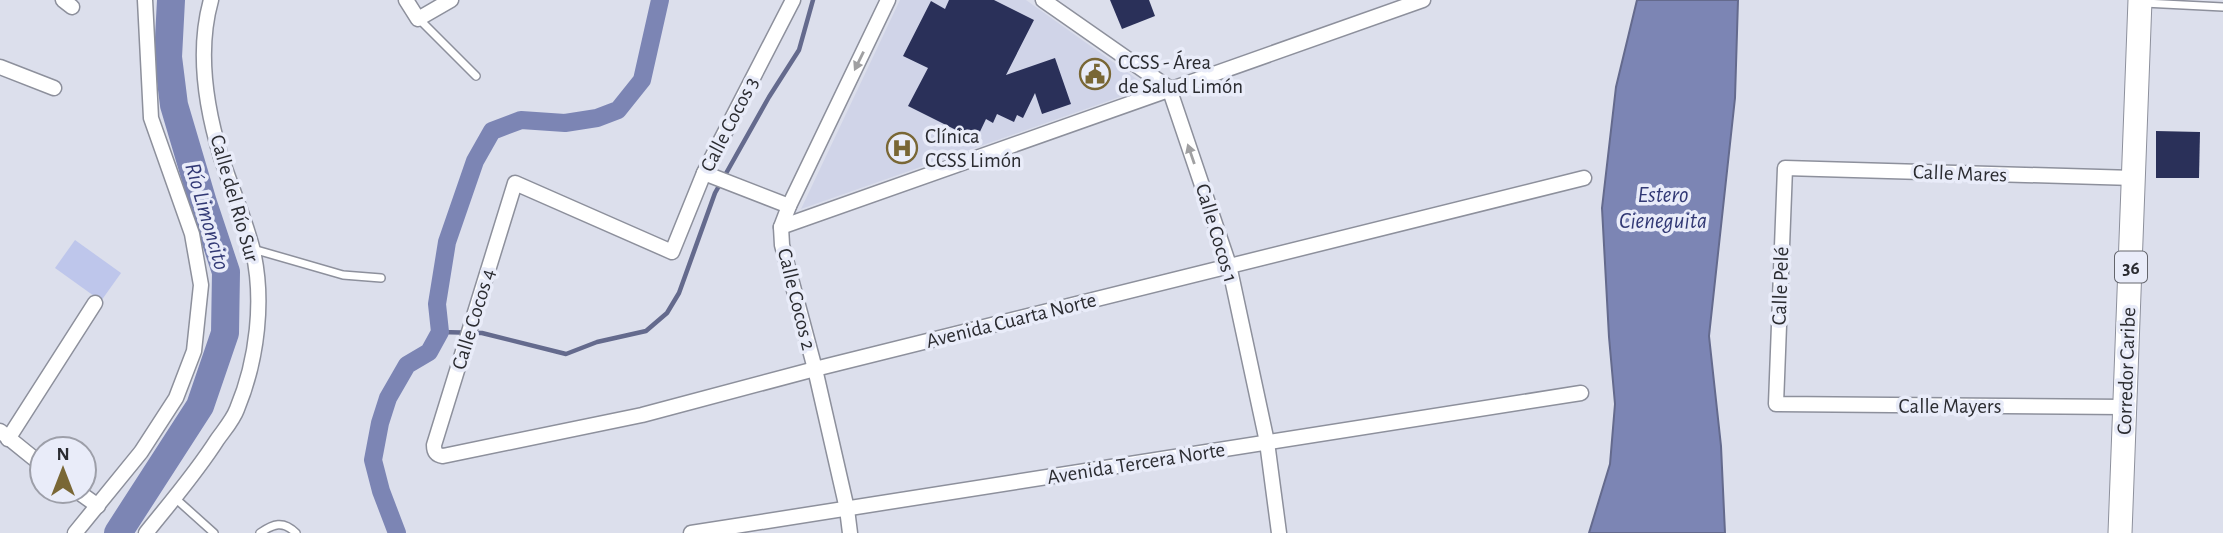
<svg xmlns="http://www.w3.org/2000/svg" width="2223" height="533" viewBox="0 0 2223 533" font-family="'Alegreya Sans',sans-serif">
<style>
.built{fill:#d0d4e8}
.green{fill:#bec6eb}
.water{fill:#7c85b4;stroke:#646a8d;stroke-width:2}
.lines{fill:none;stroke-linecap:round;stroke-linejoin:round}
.stream{stroke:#646a8d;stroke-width:4.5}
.canal{stroke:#7c85b4;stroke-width:18}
.river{stroke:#7c85b4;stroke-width:28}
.building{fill:#2a3059}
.service-casing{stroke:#8d909c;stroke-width:10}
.minor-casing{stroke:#8d909c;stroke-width:17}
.primary-casing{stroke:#8d909c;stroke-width:25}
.service{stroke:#fff;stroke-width:7}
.minor{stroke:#fff;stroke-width:14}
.primary{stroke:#fff;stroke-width:23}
.oneway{fill:#a0a0a2}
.labels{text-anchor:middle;stroke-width:7;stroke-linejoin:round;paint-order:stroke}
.shield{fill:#e9ecf9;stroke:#64666d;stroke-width:2}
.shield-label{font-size:19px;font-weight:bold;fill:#2b2c31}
.poi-label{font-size:21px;fill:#2b2c31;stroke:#e9ecf9;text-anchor:start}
.street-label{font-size:21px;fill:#2b2c31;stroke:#e9ecf9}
.water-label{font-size:23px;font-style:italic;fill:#323975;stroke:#e9ecf9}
</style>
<rect width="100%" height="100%" fill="#dcdfec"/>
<!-- built -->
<path class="built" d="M900,0H1026L1148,87L801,209Z"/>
<!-- green -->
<path class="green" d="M75,240L121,273L101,301L55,268Z"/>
<!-- water -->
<path class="water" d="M1637,0H1738L1735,98L1709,336L1721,446L1725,533H1589L1610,464L1615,404L1609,337L1602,208L1616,87Z"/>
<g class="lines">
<!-- stream -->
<path class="stream" d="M440,332L482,333L566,354L597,342L646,331L667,313L679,293L715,193L769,97L799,50L813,0"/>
<!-- canal -->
<path class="canal" d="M397,533L381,491L373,460L380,423L388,398L407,365L429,352L440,332L437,304L447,242L475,161L492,131L521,120L565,123L597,118L618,110L642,80L660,0"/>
<!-- river -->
<path class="river" d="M118,533L200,406L225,333L226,272L203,203L174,105L168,57L171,0"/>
</g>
<!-- building -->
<g class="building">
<path d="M949,0H994L1034,20L1006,75L1055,58L1071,104L1042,114L1035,93L1023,118L1017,115L1014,122L997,114L993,123L986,119L976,140L908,106L928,68L903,56L931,1L945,9Z"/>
<path d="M1110,0H1149L1155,16L1122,29Z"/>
<path d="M2156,131L2200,132L2199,178H2156Z"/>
</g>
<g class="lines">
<!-- service casing -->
<g class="service-casing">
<g id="service">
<path d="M2144,3L2223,7"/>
<path d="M419,19L476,76"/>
<path d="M253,249L343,275L381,278"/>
<path d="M175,498L214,533"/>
<path d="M260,533C273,524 283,520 296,533"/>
</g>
</g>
<!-- minor casing -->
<g class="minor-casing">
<g id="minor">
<path d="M63,0L72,7"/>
<path d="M406,0L418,19L451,0"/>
<path d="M793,0L704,173L672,252L515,183L434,445C434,452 436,455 443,456L642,415L815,369L1584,178"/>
<path d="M1043,0L1169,88L1229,265L1267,442L1279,533"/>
<path d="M0,67L54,88"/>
<path d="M704,173L789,206"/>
<path d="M781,227L1423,0"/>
<path d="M2125,407L1776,404L1785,168L2134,178"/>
<path d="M0,431L42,465"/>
<path d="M8,439L95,303"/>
<path d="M77,491L98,506"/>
<path d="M75,533L141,452L176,398L194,351L201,285L192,234L151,118L145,0"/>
<path d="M146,533C170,503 196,473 217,440C224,430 233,420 237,409C257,361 265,299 252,247C244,217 231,187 221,157C206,108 197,50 211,0"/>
<path d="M691,533L1581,393"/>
<path d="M850,533L847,509L815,369L782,245L781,227L789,206L888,0"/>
</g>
</g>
<!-- primary casing -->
<g class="primary-casing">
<path id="primary" d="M2120,533L2140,0"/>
</g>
<!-- service -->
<use href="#service" class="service"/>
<!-- minor -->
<use href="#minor" class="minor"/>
<!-- primary -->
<use href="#primary" class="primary"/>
</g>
<!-- one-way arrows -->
<defs><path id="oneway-solid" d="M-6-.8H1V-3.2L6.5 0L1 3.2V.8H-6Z" transform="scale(1.75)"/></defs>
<g class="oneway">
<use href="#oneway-solid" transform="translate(859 61) rotate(116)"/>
<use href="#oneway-solid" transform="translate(1191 154) rotate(-109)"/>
</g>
<!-- icons -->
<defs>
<g id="civic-ring" transform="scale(1.575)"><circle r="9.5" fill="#e9ecf9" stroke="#796735" stroke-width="1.5"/><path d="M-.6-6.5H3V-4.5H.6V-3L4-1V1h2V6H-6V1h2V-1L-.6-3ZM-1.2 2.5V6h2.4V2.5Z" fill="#796735"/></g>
<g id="hospital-ring" transform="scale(1.575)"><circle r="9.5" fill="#e9ecf9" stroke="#796735" stroke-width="1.5"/><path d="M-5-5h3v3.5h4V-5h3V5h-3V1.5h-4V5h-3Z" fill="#796735"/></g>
</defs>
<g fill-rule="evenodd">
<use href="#civic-ring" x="1095" y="74"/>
<use href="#hospital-ring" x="902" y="148"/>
</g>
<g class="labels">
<!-- shield labels -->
<rect class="shield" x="2115" y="251.5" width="32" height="31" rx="5"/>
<g class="shield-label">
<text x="2131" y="274">36</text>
</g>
<!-- poi labels -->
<g class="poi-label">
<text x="1118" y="69">CCSS - Área<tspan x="1118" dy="24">de Salud Limón</tspan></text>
<text x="925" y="143">Clínica<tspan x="925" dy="24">CCSS Limón</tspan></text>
</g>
<!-- street labels -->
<g class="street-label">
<text transform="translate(729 124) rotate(-63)" y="7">Calle Cocos 3</text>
<text transform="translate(1960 173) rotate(2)" y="7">Calle Mares</text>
<text transform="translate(235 198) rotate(74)" y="7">Calle del Río Sur</text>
<text transform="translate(1217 233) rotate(73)" y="7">Calle Cocos 1</text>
<text transform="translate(1780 286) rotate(-88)" y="7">Calle Pelé</text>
<text transform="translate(797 299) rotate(76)" y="7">Calle Cocos 2</text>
<text transform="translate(473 319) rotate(-73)" y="7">Calle Cocos 4</text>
<text transform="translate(1011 320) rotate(-14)" y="7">Avenida Cuarta Norte</text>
<text transform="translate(2126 371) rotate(-88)" y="7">Corredor Caribe</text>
<text x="1950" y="413">Calle Mayers</text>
<text transform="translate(1136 463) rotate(-9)" y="7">Avenida Tercera Norte</text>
</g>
<!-- water labels -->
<g class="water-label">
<text x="1663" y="202">Estero<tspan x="1663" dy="26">Cieneguita</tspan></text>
<text transform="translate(208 216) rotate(74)" y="8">Río Limoncito</text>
</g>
</g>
<!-- north arrow -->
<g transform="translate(63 470)"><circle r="33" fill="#e9ecf9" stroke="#9d9fa9" stroke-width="2"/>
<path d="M0-5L12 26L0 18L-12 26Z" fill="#796735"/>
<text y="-10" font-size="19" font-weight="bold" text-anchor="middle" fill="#2b2c31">N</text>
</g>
</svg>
